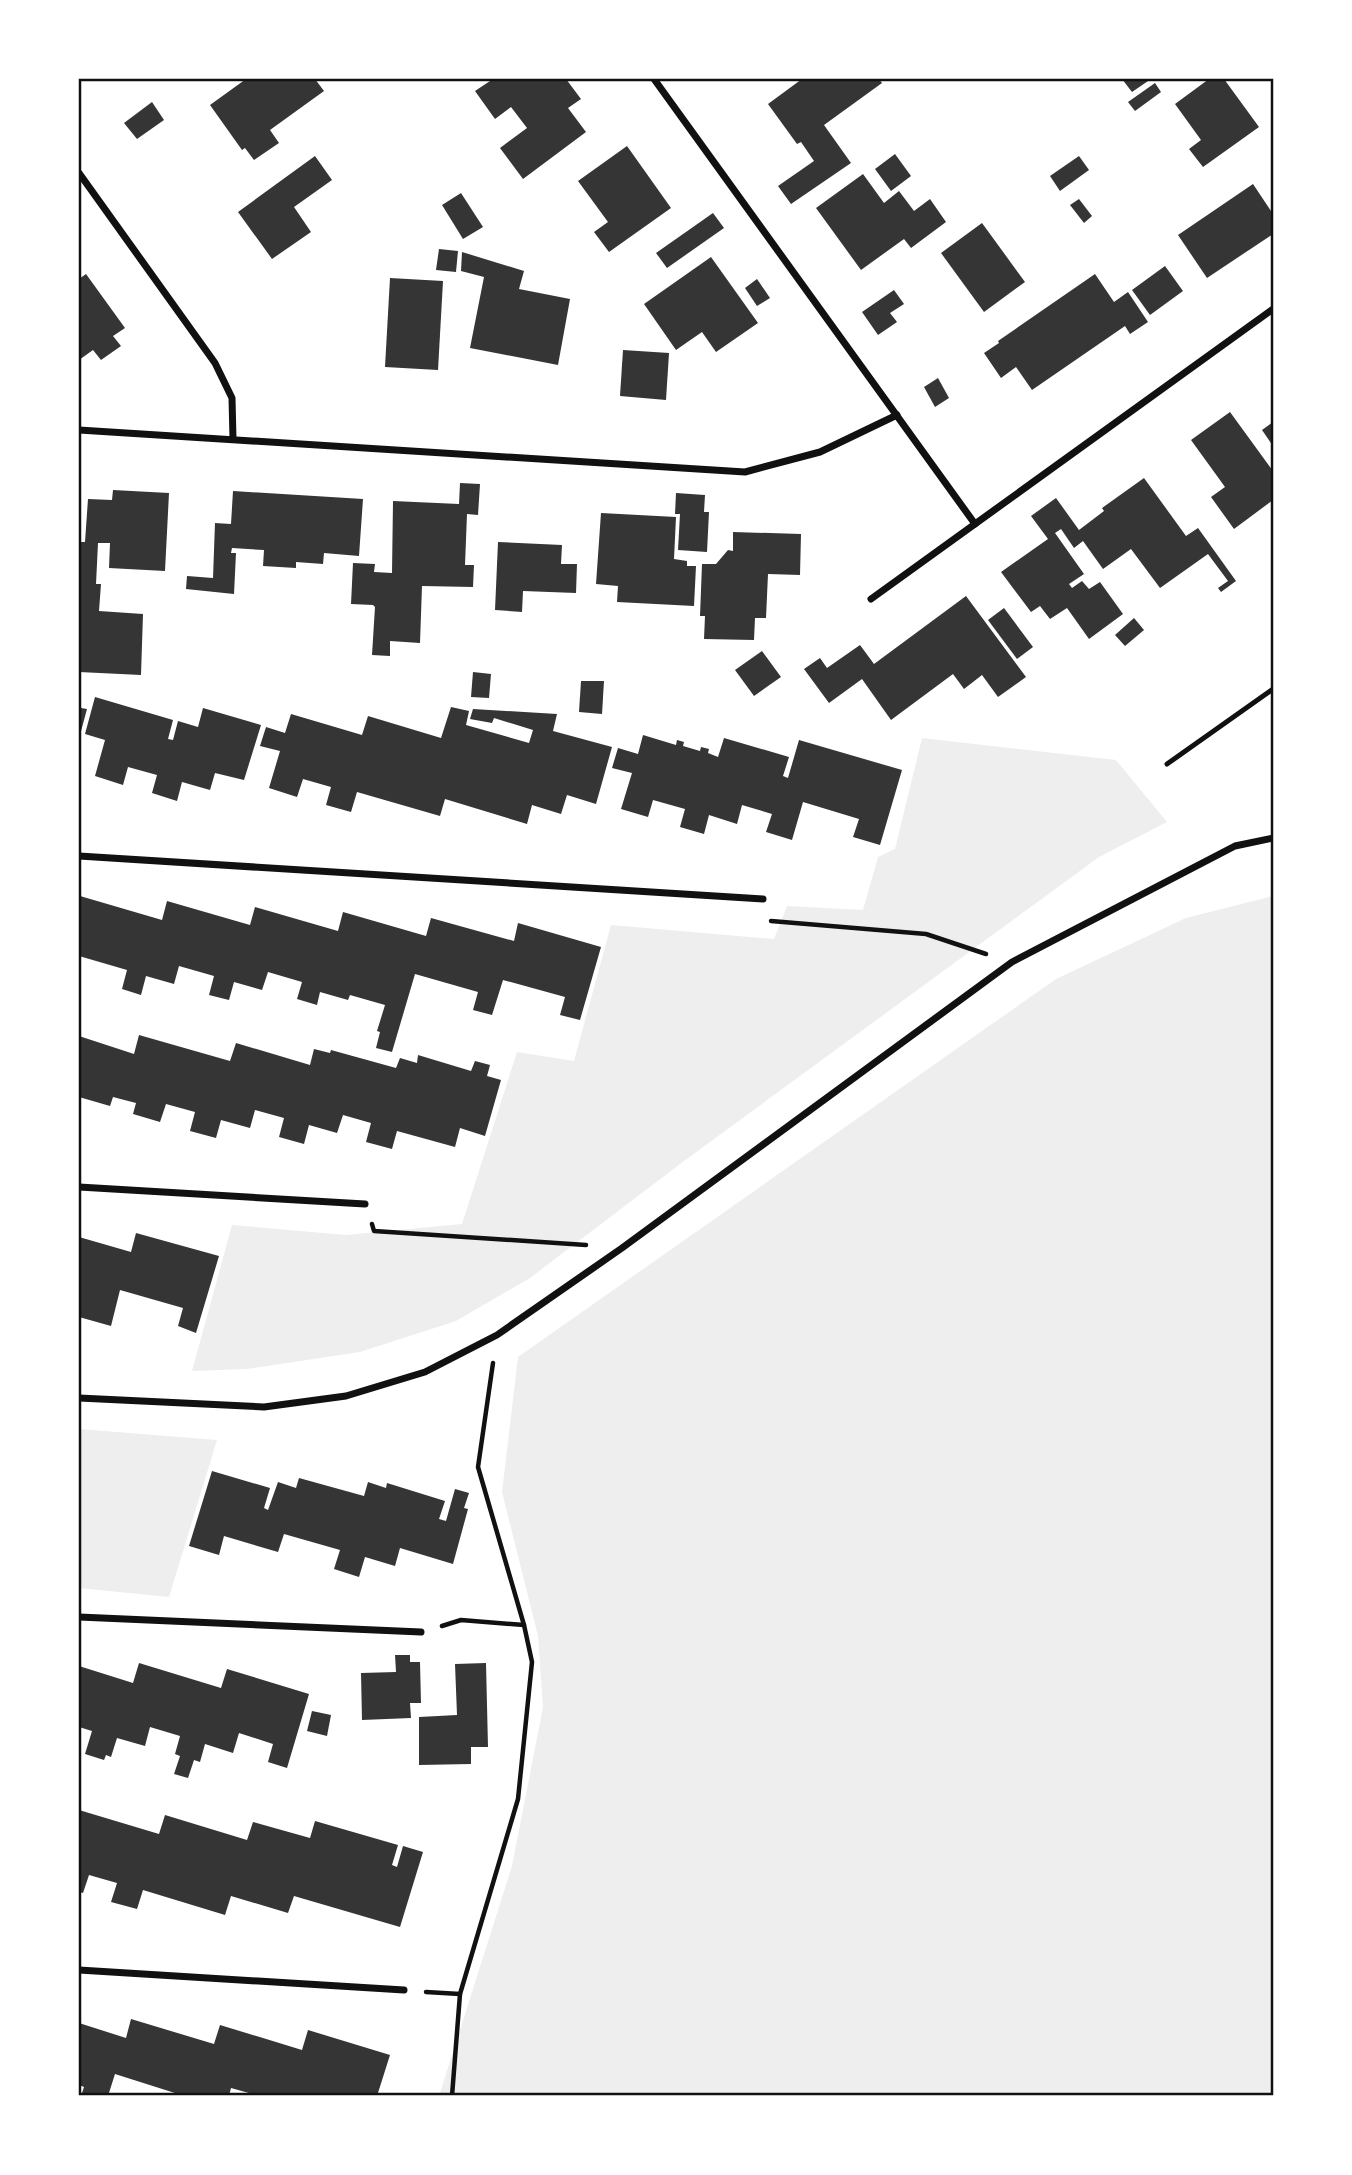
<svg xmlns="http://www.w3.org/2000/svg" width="1352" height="2175" viewBox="0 0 1352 2175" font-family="'PT Sans Narrow',sans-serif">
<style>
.green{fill:#eee}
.building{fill:#353535}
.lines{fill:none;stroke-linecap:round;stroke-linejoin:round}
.path{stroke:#111;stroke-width:4.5}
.service{stroke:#111;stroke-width:5}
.minor{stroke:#111;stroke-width:7}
.neatline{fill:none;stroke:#111;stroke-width:2.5}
</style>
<rect width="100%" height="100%" fill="#fff"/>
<!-- green -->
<g class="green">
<path d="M922,738L1116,760L1167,822L1099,857L684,1161L530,1278L456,1321L360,1352L247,1369L192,1371L232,1225L346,1235L462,1224L517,1052L574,1061L611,925L774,939L787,906L863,910L878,857L895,849Z"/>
<path d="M1273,896V2096H439L512,1866L543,1707L538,1636L502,1492L518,1357L1056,979L1186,918Z"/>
<path d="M79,1429L217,1440L169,1597L79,1588Z"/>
</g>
<!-- building -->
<g class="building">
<path d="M246,79H315L324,91L270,130L279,143L254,160L245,148L242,150L210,105Z"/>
<path d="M493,79H566L581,99L568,108L586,132L523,179L500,148L527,128L511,107L495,119L475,91Z"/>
<path d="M802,79H879L882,83L824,125L851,163L791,204L778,186L814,161L801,142L797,144L768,104Z"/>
<path d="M1122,79H1151L1132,92Z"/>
<path d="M1209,79H1224L1259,127L1203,167L1189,149L1201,140L1175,104Z"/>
<path d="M1155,83L1161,92L1135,111L1128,102Z"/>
<path d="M152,102L164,120L137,139L124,123Z"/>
<path d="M627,146L671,208L609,252L594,232L608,222L578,181Z"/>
<path d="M895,154L911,176L891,191L875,169Z"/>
<path d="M315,156L332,180L294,207L311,232L272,259L238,212Z"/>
<path d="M1079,156L1089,170L1060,191L1050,176Z"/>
<path d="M863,174L884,203L899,191L914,211L930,199L946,222L911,248L904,239L861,270L816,208Z"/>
<path d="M1253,184L1273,214V234L1207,278L1178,235Z"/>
<path d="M461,193L483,227L463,239L442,205Z"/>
<path d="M1079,199L1092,216L1084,223L1070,205Z"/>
<path d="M713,213L724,228L667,268L656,253Z"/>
<path d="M982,223L1025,282L984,312L941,253Z"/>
<path d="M439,249L458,251L456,272L436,270Z"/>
<path d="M462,252L524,271L519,289L570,299L558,365L470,348L484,277L461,271Z"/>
<path d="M711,257L758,323L716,352L702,332L676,350L644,304Z"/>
<path d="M1165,266L1183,291L1150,315L1132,290Z"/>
<path d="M86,274L125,328L113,336L121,346L101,360L93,350L79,360V279Z"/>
<path d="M1095,274L1114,302L1128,292L1148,322L1130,334L1125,326L1032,390L1016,367L1001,378L984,353L999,343L998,341Z"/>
<path d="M390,278L443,281L438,370L385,367Z"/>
<path d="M757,279L770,298L757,306L745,288Z"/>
<path d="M894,290L904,304L890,313L897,322L878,335L862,312Z"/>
<path d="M623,350L669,353L666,400L620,396Z"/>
<path d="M938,378L949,398L935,407L924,387Z"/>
<path d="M1230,412L1273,471V500L1234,529L1211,497L1225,487L1191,440Z"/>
<path d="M1273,422V446L1262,430Z"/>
<path d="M1144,478L1186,536L1198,528L1236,581L1221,592L1218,588L1228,581L1208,554L1160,588L1131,549L1103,569L1083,541L1074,548L1061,529L1055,533L1084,574L1069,584L1072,588L1082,581L1089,589L1100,582L1123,614L1089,639L1067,608L1050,619L1040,606L1031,612L1001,572L1048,539L1031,516L1056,498L1079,530L1104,511L1102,508Z"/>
<path d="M460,483L480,484L478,515L467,514L465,565H474L473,587L422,586L420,643L390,641V656L372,655L375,607L373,605L351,604L353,563L375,564L374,572L392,573L393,501L459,504Z"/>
<path d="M113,490L169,493L165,571L109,568L110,543H98L96,584H101L99,611L143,614L141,675L79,672V542H85L88,499L112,500Z"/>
<path d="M233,491L363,499L359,556L324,553L323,564L296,562V568L263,566L264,550L232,548L231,553H236L234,594L186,589L187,576L213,578L215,523L231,524Z"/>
<path d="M676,493L705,495L704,512H709L707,552L678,550L680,514H675Z"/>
<path d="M601,513L676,517L674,559L687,561V566H696L694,606L617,602L618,586L596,584Z"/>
<path d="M733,532L801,534L800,575L768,574L766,618H755L754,640L704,639L705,616H700L702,564H716L728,550L733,551Z"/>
<path d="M498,542L562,545L561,564H577L576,593L523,591L522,612L495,610Z"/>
<path d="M966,596L1026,677L998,697L982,675L964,689L953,674L891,720L862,679L829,703L804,669L820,658L827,668L860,645L874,664Z"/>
<path d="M1004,608L1033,647L1017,659L988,620Z"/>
<path d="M1134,618L1144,630L1125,646L1115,635Z"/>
<path d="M762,651L781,677L754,696L735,670Z"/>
<path d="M473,672L491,674L489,698L471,697Z"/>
<path d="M581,681H604L602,714L579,712Z"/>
<path d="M95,697L173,720L168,739L173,740L178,721L198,727L203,708L261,725L244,780L215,773L210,790L182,782L177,801L152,793L157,775L128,767L123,785L95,776L105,740L85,734Z"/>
<path d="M451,707L469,711L466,725L529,743L533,730L494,718L492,723L470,719L473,709L557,714L553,731L612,747L596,804L567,795L561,814L532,805L527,824L445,799L440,816L357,792L351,812L326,805L331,787L303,779L297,797L269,788L280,751L260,746L266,727L285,733L291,714L362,735L368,716L441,738Z"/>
<path d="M81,708L87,709L80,735L79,711Z"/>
<path d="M643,735L676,745L677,740L684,742L683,746L700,751L701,747L709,749L708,753L718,757L724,738L789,757L783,776L788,778L799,740L902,770L880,845L853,837L859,819L803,802L792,840L766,832L772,814L742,805L737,824L709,815L704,834L680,827L685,809L653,800L648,817L621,809L632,773L612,768L618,748L638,754Z"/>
<path d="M80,896L162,920L167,901L250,925L255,907L338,931L343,912L426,936L431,918L514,941L518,923L601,947L580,1020L560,1015L565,997L503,980L492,1015L473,1010L478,992L415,974L392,1052L376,1048L380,1032L377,1031L385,1005L350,995L348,1000L320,992L317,1005L297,999L302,982L268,972L262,990L234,982L229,1000L209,995L214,976L179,966L174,984L146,976L141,995L122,989L127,970L79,956Z"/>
<path d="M139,1035L230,1061L236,1043L310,1065L314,1049L330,1053L331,1050L396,1068L400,1058L417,1063L418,1055L471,1071L475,1061L490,1065L487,1076L501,1080L485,1136L460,1128L455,1147L397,1131L392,1149L366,1142L371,1123L343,1115L337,1133L309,1125L304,1144L279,1137L284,1118L255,1110L250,1128L221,1120L216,1138L190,1131L195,1112L166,1104L160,1122L133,1114L136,1103L113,1097L110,1106L79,1097V1036L134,1054Z"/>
<path d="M136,1233L219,1256L196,1333L178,1326L183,1308L120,1290L111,1326L79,1317V1237L131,1252Z"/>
<path d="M212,1471L270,1488L264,1508L268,1510L278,1482L296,1488L299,1478L364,1496L368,1482L386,1488L387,1483L445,1501L439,1519L446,1521L455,1489L469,1493L464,1508L468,1509L453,1564L400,1548L395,1566L365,1557L359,1577L334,1569L340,1550L284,1534L278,1552L224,1536L219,1555L189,1546Z"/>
<path d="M395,1655H410V1662H420L421,1703H410L411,1718L362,1720L361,1673L396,1672Z"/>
<path d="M139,1663L221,1688L227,1669L309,1694L287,1768L268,1762L273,1744L239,1733L233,1753L205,1744L200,1762L194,1760L188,1778L174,1774L180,1756L175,1754L180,1736L150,1727L145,1746L117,1738L111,1757L106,1755L104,1760L85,1754L92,1731L79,1727V1666L133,1683Z"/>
<path d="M486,1663L488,1747H471V1764L419,1765V1717L457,1715L455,1664Z"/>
<path d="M312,1711L331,1715L327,1736L307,1731Z"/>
<path d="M79,1810L159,1834L165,1815L247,1840L253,1822L310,1838L315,1821L398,1845L392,1865L397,1867L403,1846L423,1852L400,1927L294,1896L288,1913L231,1896L225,1915L143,1890L137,1909L111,1902L117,1883L89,1875L83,1893L79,1892Z"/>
<path d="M131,2019L214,2044L220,2025L302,2050L308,2030L390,2055L377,2096H260L231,2088L229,2096H177L178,2094L115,2074L108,2096H81L84,2087L79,2085V2023L126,2038Z"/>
</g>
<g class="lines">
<!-- path -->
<g class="path">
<path d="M771,921L926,934L986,954"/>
<path d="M372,1224L374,1231L586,1245"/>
<path d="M442,1626L461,1620L524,1625"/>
<path d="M426,1992L460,1994"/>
<path d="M452,2096L460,1994L518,1799L532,1662L524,1625L478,1467L493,1363"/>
</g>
<!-- service -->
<path class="service" d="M1167,764L1273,689"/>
<!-- minor -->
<g class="minor">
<path d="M654,79L975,524"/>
<path d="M79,173L215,363L232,398L233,439"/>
<path d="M79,430L745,472L820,452L897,415"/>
<path d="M871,599L1273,309"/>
<path d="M79,856L763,899"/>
<path d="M79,1187L365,1204"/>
<path d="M79,1398L264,1407L346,1396L425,1372L497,1335L622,1248L1012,962L1235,846L1273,838"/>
<path d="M79,1617L421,1632"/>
<path d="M79,1970L404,1990"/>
</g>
</g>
<!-- border -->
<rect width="1352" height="2175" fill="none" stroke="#ffffff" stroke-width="161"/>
<rect x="80" y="80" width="1192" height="2014" class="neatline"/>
</svg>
